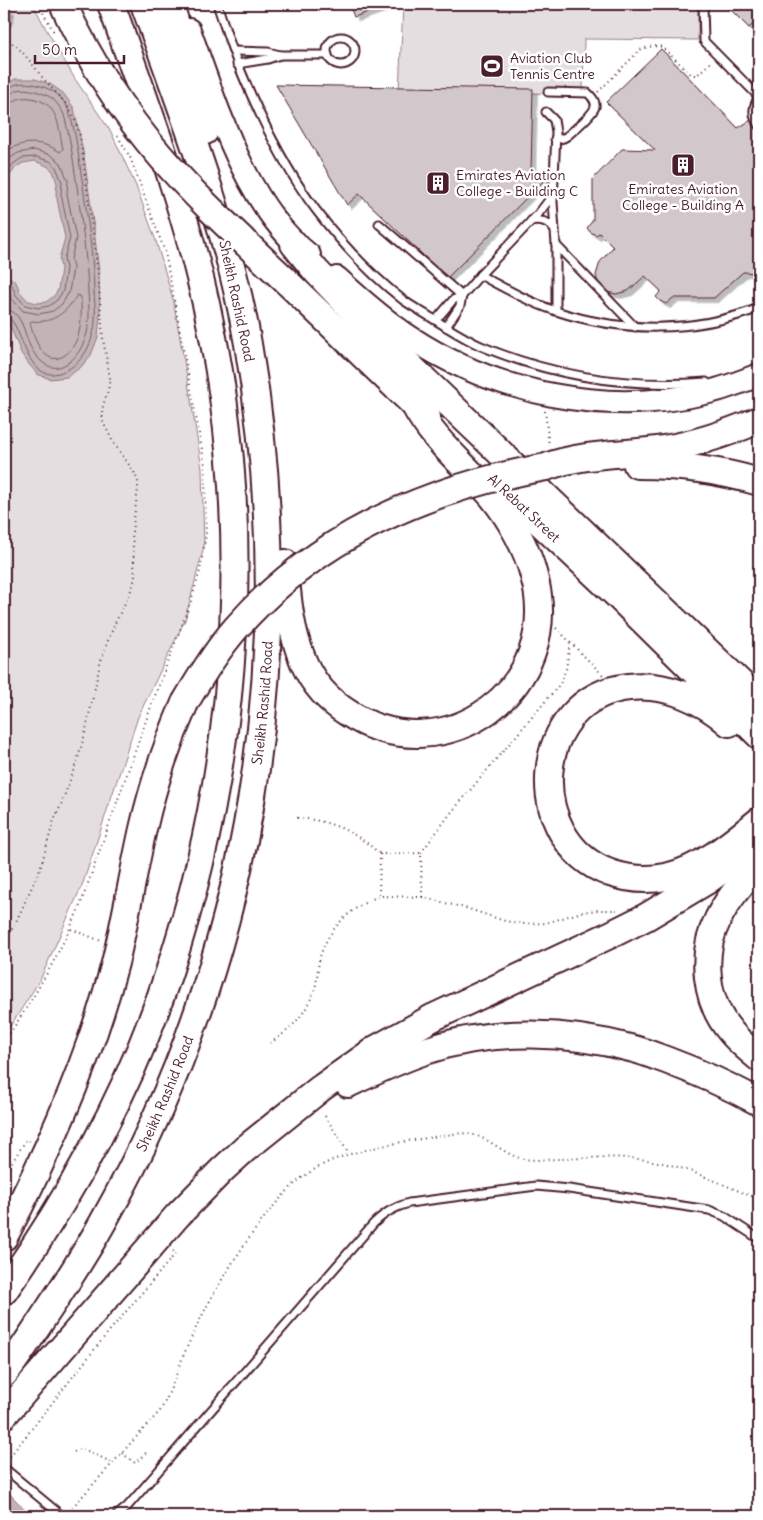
<svg xmlns="http://www.w3.org/2000/svg" width="763" height="1520" viewBox="0 0 763 1520" font-family="Delius,sans-serif">
<style>
.green{fill:#e5dee0;stroke:#987e86}
.water{fill:#c1b3b6;stroke:#91787e}
.lines{fill:none;stroke-linecap:round;stroke-linejoin:round}
.shore{stroke:#7a5a63;stroke-width:1}
.building{fill:#d2c7cb;stroke:#4a1f2b;filter:url(#shadow)}
.lane-casing{stroke:#4a1f2b;stroke-width:11}
.primary-casing{stroke:#4a1f2b;stroke-width:26}
.highway-casing{stroke:#4a1f2b;stroke-width:30}
.path{stroke:#4a1f2b;stroke-width:2;stroke-dasharray:1 4;stroke-linecap:butt}
.lane{stroke:#fff;stroke-width:7}
.primary{stroke:#fff;stroke-width:22}
.highway{stroke:#fff;stroke-width:26}
.highway-bridge-casing{stroke:#4a1f2b;stroke-width:30;stroke-linecap:butt}
.highway-bridge{stroke:#fff;stroke-width:26}
.labels{text-anchor:middle;stroke-width:5;stroke-linejoin:round;paint-order:stroke}
.poi-label{font-size:14px;fill:#4a1f2b;stroke:#fff;text-anchor:start}
.street-label{font-size:14px;fill:#4a1f2b;stroke:#fff}
</style>
<defs>
<filter id="shadow"><feDropShadow dx="4.5" dy="4.5" stdDeviation="0" flood-color="#0004"/></filter>
</defs>
<rect width="100%" height="100%" fill="#fff"/>
<filter id="ink" filterUnits="userSpaceOnUse"><feTurbulence type="fractalNoise" baseFrequency=".02" numOctaves="2"/><feDisplacementMap in="SourceGraphic" scale="10" xChannelSelector="R" yChannelSelector="G"/><feConvolveMatrix kernelMatrix="1 2 1 2 8 2 1 2 1" color-interpolation-filters="sRGB"/></filter>
<g filter="url(#ink)">
<!-- green -->
<g class="green">
<path d="M4,4H33L46,29L75,79L111,132L136,186L156,241L173,299L191,400L202,469L204,546L185,620L138,717L83,883L40,980L4,1036Z"/>
<path d="M480,4H698V40L584,39L583,94L399,91L403,6H479Z"/>
</g>
<!-- water -->
<g class="water">
<path d="M15,79H35L50,84L63,93L74,108L84,156L94,229L99,272L100,315L98,337L91,355L81,367L67,377L50,379L37,374L28,363L21,353L9,323L4,318V273L16,282L20,292L28,301L38,303L46,302L54,296L58,290L61,268L59,259L65,238L56,194L57,183L53,171L47,166L35,161L23,163L16,167L4,184V88L7,84Z"/>
<path d="M4,1488L31,1516H4Z"/>
</g>
<g class="lines">
<!-- shore -->
<g class="shore">
<path d="M4,90C9,90 12,85 17,84C29,81 50,87 59,96C63,100 68,107 69,112C77,135 79,162 83,186C88,221 93,256 94,292C95,306 97,322 92,337C87,355 74,371 54,374C23,377 22,317 4,315"/>
<path d="M4,96C10,96 12,92 17,90C27,87 45,93 53,99C57,103 62,110 64,115C71,140 74,167 78,193C82,226 87,259 88,292C89,306 90,320 87,333C84,346 75,361 62,366C48,372 36,358 30,346C24,333 22,310 4,309"/>
<path d="M4,104C12,104 15,99 22,98C27,97 33,98 38,100C59,106 59,131 63,149L60,152C42,140 21,140 4,153"/>
<path d="M4,166L9,159L18,153L34,150L51,155L61,163L68,181L67,194L76,238L71,259L73,268L69,292L62,304L53,311L39,314L23,311L12,299L7,290L4,287"/>
<path d="M4,176L13,164L22,158L36,157L50,161L56,167L62,182L61,194L70,238L64,259L66,268L63,291L57,300L49,306L38,308L25,305L16,295L12,285L4,279"/>
<path d="M77,295L81,297C81,308 82,321 79,332C77,341 72,350 65,355C45,369 33,338 30,322L32,321C53,324 67,312 77,295Z"/>
</g>
</g>
<!-- building -->
<g class="building">
<path d="M349,4H392L354,17Z"/>
<path d="M725,4H759V18L749,28Z"/>
<path d="M4,7L10,9L7,21L4,23Z"/>
<path d="M661,49L738,128L751,120L759,128V145L757,149L759,151V273L743,272L714,298H673L666,304L660,301L656,297L661,291L645,276L628,291L616,294L607,292L601,288L598,283L596,275L600,262L613,247L599,233L596,235L590,232L587,228L593,220V179L622,149L655,150L606,102Z"/>
<path d="M276,85L533,89L531,171L552,172L447,278L359,194L347,205Z"/>
</g>
<g class="lines">
<!-- lane casing -->
<g class="lane-casing">
<g id="lane">
<path d="M217,4C224,24 230,45 238,64C258,113 285,169 316,210C341,243 370,274 403,300C413,307 424,313 435,320C450,329 465,339 481,346C552,376 629,388 706,382"/>
<path d="M703,4L704,41L759,97"/>
<circle cx="341" cy="51" r="14"/>
<path d="M233,51L268,52L280,55H328"/>
<path d="M237,64L268,59L280,55"/>
<path d="M548,92L588,93C592,97 596,101 595,107C593,114 573,131 567,136C563,139 560,139 555,139"/>
<path d="M759,97C752,107 752,116 759,126"/>
<path d="M546,112L554,120L556,132L553,202L556,245V311"/>
<path d="M531,221C541,219 550,222 555,231"/>
<path d="M379,224L462,296"/>
<path d="M556,245L635,327"/>
<path d="M480,275C504,288 529,302 556,311C622,333 694,333 759,308"/>
<path d="M436,320L453,300L462,296"/>
<path d="M446,327L460,306L462,296L480,275L539,213L552,196"/>
<path d="M4,1468L62,1516"/>
<path d="M116,1516L127,1507L374,1223C385,1213 394,1207 409,1203L536,1186L569,1189L709,1210L724,1216L759,1239"/>
</g>
</g>
<!-- primary casing -->
<g class="primary-casing">
<g id="primary">
<path d="M189,30C216,103 245,206 309,255"/>
<path d="M337,278C361,300 385,321 411,338C497,394 608,417 709,392C726,388 743,381 759,375"/>
</g>
</g>
<!-- highway casing -->
<g class="highway-casing">
<g id="highway">
<path d="M170,4L184,51L205,131"/>
<path d="M294,244L316,271L365,323L759,701"/>
<path d="M287,282L427,417"/>
<path d="M637,465C679,465 719,470 759,482"/>
<path d="M546,467C584,453 624,455 663,449C697,444 728,433 759,420"/>
<path d="M494,479L616,594L759,735"/>
<path d="M285,563C287,596 290,631 304,663C313,683 329,701 348,713C445,776 565,687 534,576C527,548 510,518 492,496C465,465 433,441 414,404"/>
<path d="M729,723C702,699 666,683 629,687C531,697 521,840 610,873C628,879 647,881 666,877C701,869 732,843 759,821"/>
<path d="M759,863C744,881 728,898 718,919C700,954 705,1002 731,1032C739,1042 749,1050 759,1058"/>
<path d="M348,1084C375,1071 400,1059 428,1050C494,1028 568,1031 634,1049C645,1052 655,1056 666,1060C698,1072 729,1086 759,1102"/>
<path d="M4,1237C50,1149 90,1058 115,963C126,918 133,873 143,829C153,785 167,744 185,703"/>
<path d="M4,1291C73,1193 132,1086 169,972C242,751 256,509 201,282C178,187 143,96 111,4"/>
<path id="s1" d="M4,1374C18,1357 29,1339 41,1321C63,1288 84,1256 103,1222C255,952 300,648 248,344C228,227 184,115 144,4"/>
<path d="M4,1415L177,1216L222,1170L245,1149L321,1088L376,1049L434,1017L614,933L646,917L708,880L759,843"/>
</g>
</g>
<!-- path -->
<g class="path">
<path d="M38,4L54,32"/>
<path d="M4,37C22,49 29,60 42,77C61,99 72,105 80,136L98,273L103,339L110,378L108,391L103,405L102,413L103,422L113,442L134,472L138,481V489L132,532L135,578L130,593L116,621L107,643L100,664L85,734L78,758L61,805L54,820L40,869L15,924L4,943"/>
<path d="M598,92L640,50C647,47 654,45 662,47L692,75H697L711,62"/>
<path d="M545,411L549,446"/>
<path d="M556,628L604,676"/>
<path d="M297,818C330,820 356,832 380,854"/>
<path d="M421,853L450,814L560,684L566,669L570,643"/>
<path d="M422,897L421,853L380,854L379,896L422,897L469,909L505,921L525,924L546,923L582,912L598,910H617"/>
<path d="M71,929L101,941"/>
<path d="M4,1042C34,998 61,952 81,903L153,701L191,601L200,571L206,534L205,465L165,252L130,157L116,133"/>
<path d="M270,1043C290,1031 306,1014 314,991C318,980 317,969 320,957C328,928 352,907 379,896"/>
<path d="M325,1116L349,1154"/>
<path d="M4,1175L26,1140L30,1141"/>
<path d="M74,1452L81,1448L113,1463"/>
<path d="M122,1453L135,1463L148,1451"/>
<path d="M7,1460L106,1335L176,1253L173,1251"/>
<path d="M69,1511L160,1411C172,1390 178,1367 188,1345C208,1300 234,1257 264,1218C278,1201 292,1183 312,1171C335,1156 361,1151 387,1145C404,1141 422,1139 439,1136C449,1135 460,1132 469,1134C490,1137 503,1155 524,1159C537,1161 549,1159 562,1159C587,1158 613,1156 638,1159C682,1163 719,1184 759,1199"/>
</g>
<!-- lane -->
<use href="#lane" class="lane"/>
<!-- primary -->
<use href="#primary" class="primary"/>
<!-- highway -->
<use href="#highway" class="highway"/>
<!-- highway-bridge casing -->
<g class="highway-bridge-casing">
<g id="highway-bridge">
<path d="M63,4C89,60 122,112 162,158C200,202 245,242 287,282"/>
<path d="M185,703C200,677 216,651 236,628C317,536 427,488 546,467"/>
</g>
</g>
<!-- highway-bridge -->
<use href="#highway-bridge" class="highway-bridge"/>
</g>
</g>
<!-- icons -->
<defs>
<g id="stadium-square" transform="scale(1.25)"><rect x="-9" y="-9" width="18" height="18" rx="4" fill="#4a1f2b" stroke="#fff"/><path d="M0-5a6.5 5 0 1 0 0 10a6.5 5 0 1 0 0-10ZM-3.5-1.8h7v3.6h-7Z" fill="#fff"/></g>
<g id="building-square" transform="scale(1.25)"><rect x="-9" y="-9" width="18" height="18" rx="4" fill="#4a1f2b" stroke="#fff"/><path d="M-4-6H4V6H1V3H-1V6H-4ZM-2.5-4.3h1.7v1.8h-1.7ZM.8-4.3h1.7v1.8H.8ZM-2.5-1h1.7V.8h-1.7ZM.8-1h1.7V.8H.8Z" fill="#fff"/></g>
</defs>
<g fill-rule="evenodd">
<use href="#stadium-square" x="492" y="66"/>
<use href="#building-square" x="683" y="165"/>
<use href="#building-square" x="438" y="183"/>
</g>
<g class="labels">
<!-- poi labels -->
<g class="poi-label">
<text x="510" y="63">Aviation Club<tspan x="510" dy="16">Tennis Centre</tspan></text>
<text x="456" y="180">Emirates Aviation<tspan x="456" dy="16">College - Building C</tspan></text>
<text x="683" y="194" text-anchor="middle">Emirates Aviation<tspan x="683" dy="16">College - Building A</tspan></text>
</g>
<!-- street labels -->
<g class="street-label">
<text transform="translate(237 301) rotate(78)" y="5">Sheikh Rashid Road</text>
<text transform="translate(524 508) rotate(43)" y="5">Al Rebat Street</text>
<text dy="5" stroke="none"><textPath href="#s1" startOffset="729">Sheikh Rashid Road</textPath></text>
<text dy="5" stroke="none"><textPath href="#s1" startOffset="324">Sheikh Rashid Road</textPath></text>
</g>
</g>
<!-- margin -->
<rect width="763" height="1520" fill="none" stroke="#fff" stroke-width="20"/>
<rect x="10" y="10" width="743" height="1500" fill="none" stroke="#4a1f2b" stroke-width="2" filter="url(#ink)"/>
<!-- scale -->
<path d="M35 55v8h89v-8" fill="none" stroke="#4a1f2b" stroke-width="2.5"/>
<text x="42" y="55" font-size="15" fill="#4a1f2b" stroke="#ffffff" stroke-width="4" paint-order="stroke">50 m</text>
</svg>
